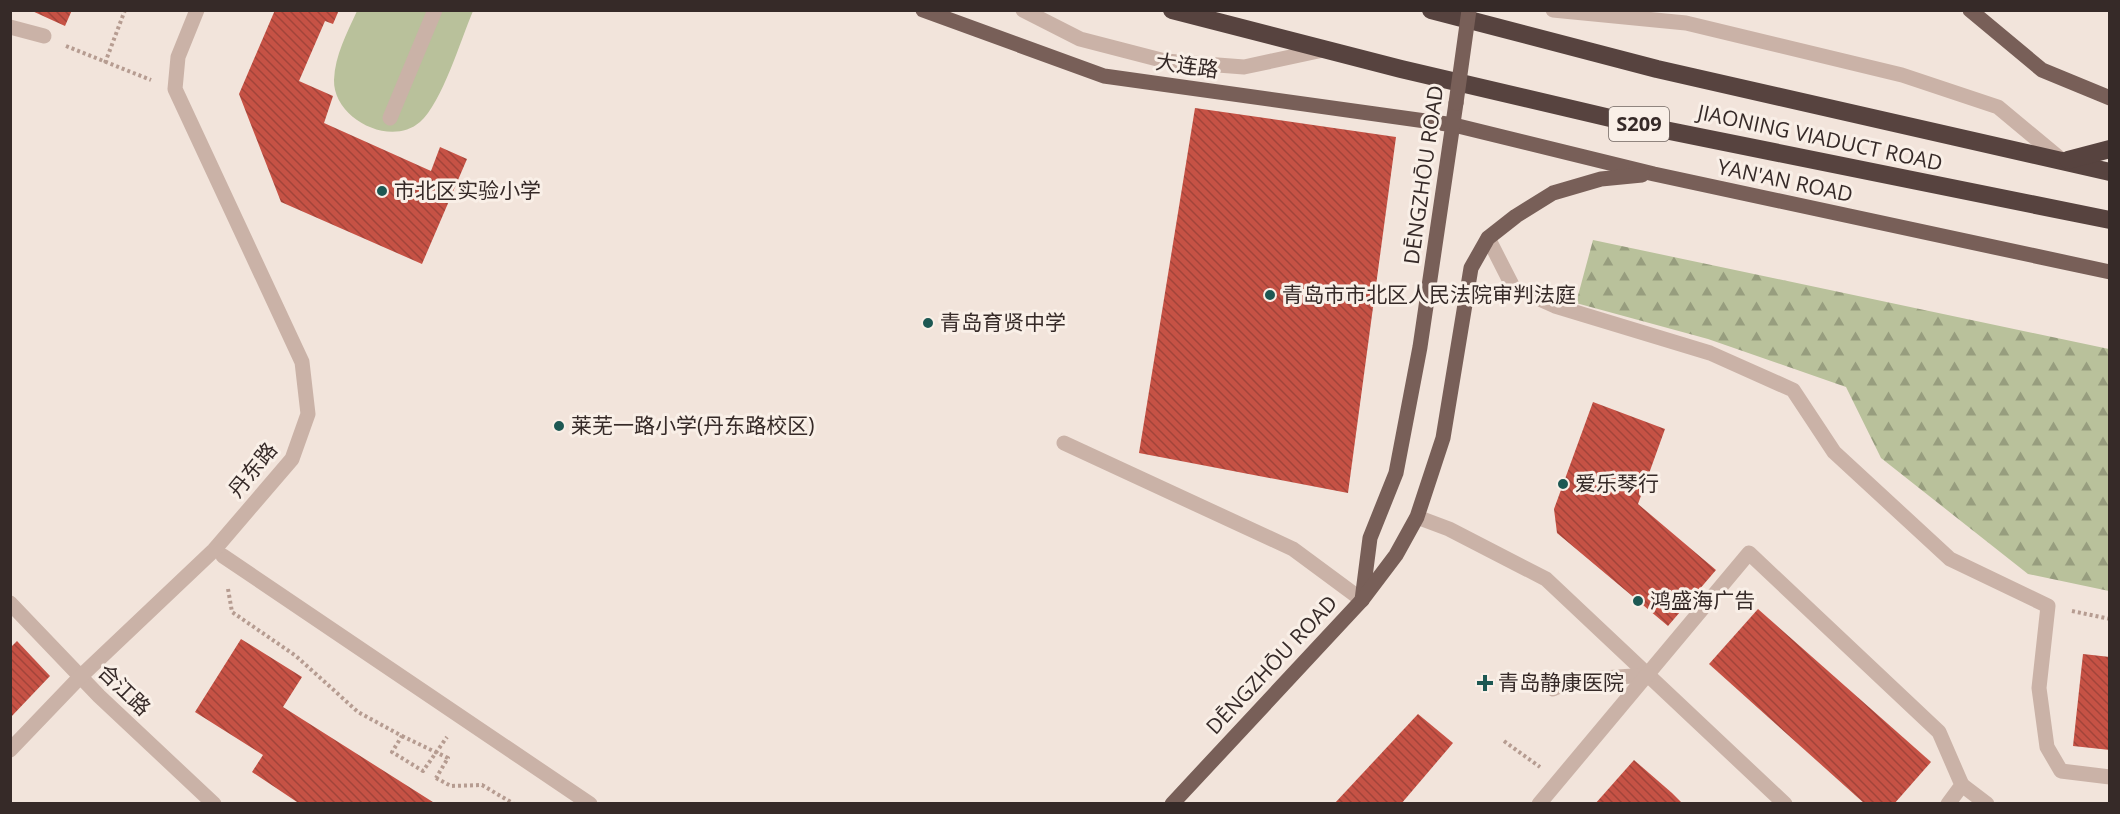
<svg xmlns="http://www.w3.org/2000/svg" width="2120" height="814" viewBox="0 0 2120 814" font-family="'Open Sans','Noto Sans SC',sans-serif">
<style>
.green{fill:#b9c19b}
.forest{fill:url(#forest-firs)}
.building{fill:url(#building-back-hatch)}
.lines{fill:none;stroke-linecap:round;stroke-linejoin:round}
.path{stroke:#b69c91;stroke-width:4;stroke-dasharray:3 3;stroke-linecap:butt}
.minor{stroke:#cab2a7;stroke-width:15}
.major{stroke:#785f58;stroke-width:15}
.highway{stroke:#57433f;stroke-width:18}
.path-bridge{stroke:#b69c91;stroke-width:4;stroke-dasharray:3 3;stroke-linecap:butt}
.major-bridge{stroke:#785f58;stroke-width:15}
.poi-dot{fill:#1d5853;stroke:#f9efe7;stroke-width:2}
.labels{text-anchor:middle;stroke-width:6;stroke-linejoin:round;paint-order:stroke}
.shield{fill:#f9efe7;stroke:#706561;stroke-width:1.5}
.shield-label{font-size:20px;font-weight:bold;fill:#362a28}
.street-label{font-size:21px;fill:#362a28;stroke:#f9efe7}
.poi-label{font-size:21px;fill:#362a28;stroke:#f9efe7;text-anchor:start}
</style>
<defs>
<pattern id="forest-firs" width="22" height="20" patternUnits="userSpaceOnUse" patternTransform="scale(1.5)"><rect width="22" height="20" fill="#b9c19b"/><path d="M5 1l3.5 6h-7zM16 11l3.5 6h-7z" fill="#979d7e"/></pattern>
<pattern id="building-back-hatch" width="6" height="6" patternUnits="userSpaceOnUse" patternTransform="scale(1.5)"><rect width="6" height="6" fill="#c65245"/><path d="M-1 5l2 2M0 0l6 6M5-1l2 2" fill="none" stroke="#a2443a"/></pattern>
</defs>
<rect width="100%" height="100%" fill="#f2e4db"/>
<!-- green -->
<path class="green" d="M357,11H473C461,39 442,103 420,122C390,148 333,118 334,80C335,55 347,33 357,11Z"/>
<!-- forest -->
<path class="forest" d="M1593,240L2109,349V591L2028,574L1881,458L1846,387L1708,339L1576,303Z"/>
<!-- building -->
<g class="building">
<path d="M30,10H72L65,26Z"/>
<path d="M275,10H339L333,24L325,21L299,81L333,96L324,123L431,171L440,147L467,159L422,264L281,202L239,94Z"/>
<path d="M1195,108L1396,137L1348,493L1139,453Z"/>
<path d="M1593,402L1665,429L1638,504L1716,570L1668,626L1557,533L1554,509Z"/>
<path d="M1758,609L1931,762L1894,804H1865L1709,664Z"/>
<path d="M241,639L302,677L283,707L436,804H300L252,772L263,755L195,712Z"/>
<path d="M17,641L50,676L10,718V648Z"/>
<path d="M2083,654L2110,657V750L2073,746Z"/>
<path d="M1418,714L1453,743L1401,804H1334Z"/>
<path d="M1634,760L1672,793L1683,804H1595Z"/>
</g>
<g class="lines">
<!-- path -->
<g class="path">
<path d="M66,46L151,80"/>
<path d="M105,63L125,10"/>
<path d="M228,589L232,612L296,656L358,712L402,736L392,752L423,771L447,737"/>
<path d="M2072,611L2110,619"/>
<path d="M1504,741L1540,767"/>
<path d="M436,778L451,786L482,785L514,804"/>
</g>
<!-- minor -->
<g class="minor">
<path d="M1023,10L1080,39L1165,61L1244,67L1323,50"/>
<path d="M1553,10L1686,23L1902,75L1998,107L2063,161"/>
<path d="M10,27L44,36"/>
<path d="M390,118L435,10"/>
<path d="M1488,238L1513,287L1555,306L1710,353L1793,390L1834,452L1950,559L2048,606L2039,688L2047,747L2061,771L2110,777"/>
<path d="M1064,443L1293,549L1362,600"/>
<path d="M1417,517L1449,529L1546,579L1785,804"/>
<path d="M223,556L590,804"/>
<path d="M10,603L99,696L214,804"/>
<path d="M1553,689L1573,680L1648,675"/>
<path d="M10,750L80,677L214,550L292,459L308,414L302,362L175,89L178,57L197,10"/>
<path d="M1962,785L1987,804"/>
<path d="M1539,804L1749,553L1939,732L1962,785L1948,804"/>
</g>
<!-- major -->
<g class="major">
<path d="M923,10L1104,76L1454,125L1654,174L2110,272"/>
<path d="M1970,10L2042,70L2110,98"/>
<path d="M1362,600L1370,538L1396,473L1420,347L1456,103"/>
<path d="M1172,804L1362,600L1396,555L1417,517L1443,438L1471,268L1488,238L1516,216L1553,193L1601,179L1642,175"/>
</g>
<!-- highway -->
<g class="highway">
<path d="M1172,10L1401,69L1640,125L2110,220"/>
<path d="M1431,10L1657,69L2110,172"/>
<path d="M2068,160L2110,149"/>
</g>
<!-- path-bridge -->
<path class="path-bridge" d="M402,736L448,758L436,778"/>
<!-- major-bridge -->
<path class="major-bridge" d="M1456,103L1469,10"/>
</g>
<!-- markers -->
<g class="poi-dot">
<circle cx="382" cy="191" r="6"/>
<circle cx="1270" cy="295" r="6"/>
<circle cx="928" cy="323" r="6"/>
<circle cx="559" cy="426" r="6"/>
<circle cx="1563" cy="484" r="6"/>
<circle cx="1638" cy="601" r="6"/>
<path d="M1482 674h6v6h6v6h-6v6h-6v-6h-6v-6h6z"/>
</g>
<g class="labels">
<!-- shield labels -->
<rect class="shield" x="1609" y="107" width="60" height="34" rx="4.5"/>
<g class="shield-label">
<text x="1639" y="131">S209</text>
</g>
<!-- street labels -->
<g class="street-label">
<text transform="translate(1187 66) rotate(8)" y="7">大连路</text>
<text transform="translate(1820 138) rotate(12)" y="7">JIAONING VIADUCT ROAD</text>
<text transform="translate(1424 175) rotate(-82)" y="7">DĒNGZHŌU ROAD</text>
<text transform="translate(1785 181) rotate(12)" y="7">YAN'AN ROAD</text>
<text transform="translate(253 470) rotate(-51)" y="7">丹东路</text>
<text transform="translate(1272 665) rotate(-47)" y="7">DĒNGZHŌU ROAD</text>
<text transform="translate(124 690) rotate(44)" y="7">合江路</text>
</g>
<!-- poi labels -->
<g class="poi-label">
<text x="394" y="198">市北区实验小学</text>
<text x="1282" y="302">青岛市市北区人民法院审判法庭</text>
<text x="940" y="330">青岛育贤中学</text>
<text x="571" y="433">莱芜一路小学(丹东路校区)</text>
<text x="1575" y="491">爱乐琴行</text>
<text x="1650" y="608">鸿盛海广告</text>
<text x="1498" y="690">青岛静康医院</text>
</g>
</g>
<!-- border -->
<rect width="2120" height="814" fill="none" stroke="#362a28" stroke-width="24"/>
</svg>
